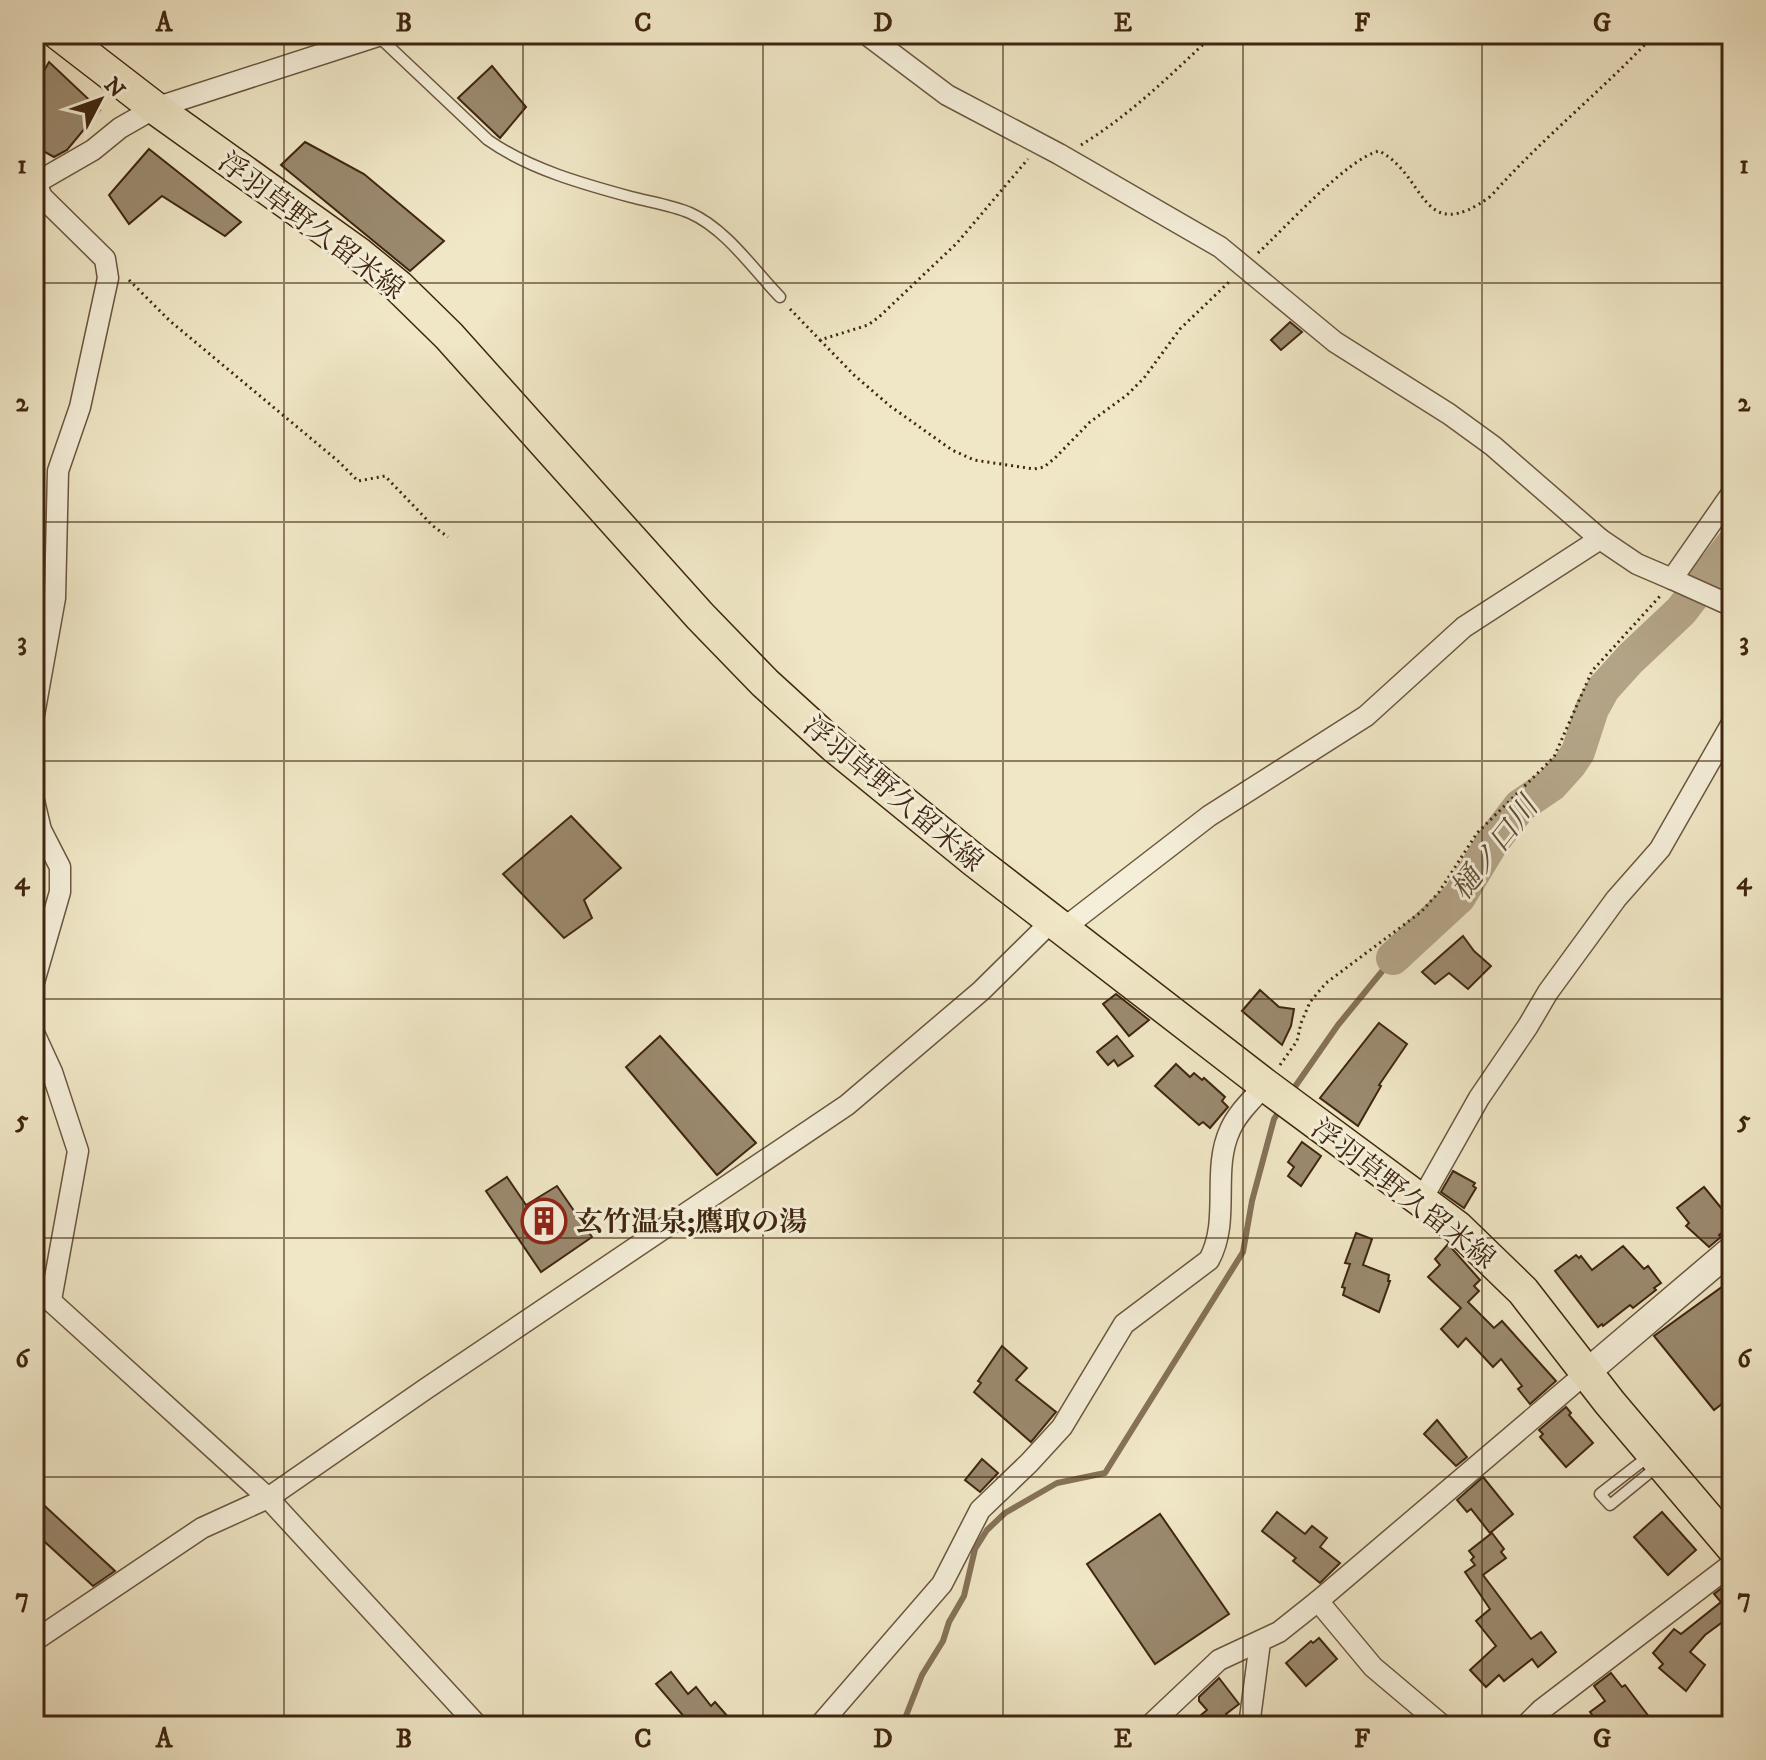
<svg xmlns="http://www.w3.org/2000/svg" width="1766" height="1760" viewBox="0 0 1766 1760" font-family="'IM FELL DW Pica','Noto Serif JP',serif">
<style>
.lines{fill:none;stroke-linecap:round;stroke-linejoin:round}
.stream{stroke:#857258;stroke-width:6}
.river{stroke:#b4a588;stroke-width:34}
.building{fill:#9b8a6f;stroke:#3f2610;stroke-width:2}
.service-casing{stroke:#6b563e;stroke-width:13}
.minor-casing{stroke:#6b563e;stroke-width:23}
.tertiary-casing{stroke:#6b563e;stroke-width:29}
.primary-casing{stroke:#3f2610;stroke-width:35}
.path{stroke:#3f2610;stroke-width:3;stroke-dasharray:2 4;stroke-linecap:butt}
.service{stroke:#f5efda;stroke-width:10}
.minor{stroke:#f5efda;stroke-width:20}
.tertiary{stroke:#f5efda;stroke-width:26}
.primary{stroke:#f0e7c6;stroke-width:32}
.grid{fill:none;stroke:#3f2610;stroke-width:2;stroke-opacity:0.55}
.labels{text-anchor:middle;stroke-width:6;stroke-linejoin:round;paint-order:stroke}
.street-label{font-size:28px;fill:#3f2610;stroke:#f5efda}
.poi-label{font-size:28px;font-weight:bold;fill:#3f2610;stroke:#f5efda;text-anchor:start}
.water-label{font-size:30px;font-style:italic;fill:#624c34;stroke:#f5efda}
.neatline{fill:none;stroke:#3f2610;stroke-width:3}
.grid-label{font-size:26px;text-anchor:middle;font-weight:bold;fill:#3f2610}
</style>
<rect width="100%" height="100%" fill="#f0e7c6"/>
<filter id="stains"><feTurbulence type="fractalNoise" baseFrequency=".0025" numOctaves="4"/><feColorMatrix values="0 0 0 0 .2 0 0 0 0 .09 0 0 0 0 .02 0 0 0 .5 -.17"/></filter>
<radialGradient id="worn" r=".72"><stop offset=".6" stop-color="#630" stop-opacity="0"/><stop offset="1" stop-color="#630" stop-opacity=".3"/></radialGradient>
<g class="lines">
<!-- stream -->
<g class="stream">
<path d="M1292,1091L1338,1025L1393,958"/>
<path d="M902,1726L922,1675L943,1641L949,1622L964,1596L975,1549L987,1530L1005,1513L1057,1483L1105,1473L1243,1252L1252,1201L1274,1119L1281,1108"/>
</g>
<!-- river -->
<path class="river" d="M1393,958L1459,897L1491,844L1520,806L1551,785L1570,764L1578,752L1592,709L1603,689L1630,659L1681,611L1732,545"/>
</g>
<!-- building -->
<g class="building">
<path d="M49,62L100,110L67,150L54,157L34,146V88Z"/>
<path d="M492,66L526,107L500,138L458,98Z"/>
<path d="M305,142L364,174L444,241L410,271L281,165Z"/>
<path d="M149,149L241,222L225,236L162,196L129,224L109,195Z"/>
<path d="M1290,322L1302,332L1281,350L1271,340Z"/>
<path d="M571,816L621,868L584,900L592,918L564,938L503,874Z"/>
<path d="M1463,936L1474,951L1491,966L1468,989L1449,973L1435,984L1422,972Z"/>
<path d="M1260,990L1279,1007L1294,1009L1291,1026L1282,1045L1242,1011Z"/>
<path d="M1116,994L1149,1020L1129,1036L1103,1004Z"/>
<path d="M1379,1023L1407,1044L1379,1085L1381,1086L1358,1126L1320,1098Z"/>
<path d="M660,1036L756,1143L717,1175L626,1067Z"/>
<path d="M1117,1036L1133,1056L1118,1066L1114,1060L1108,1065L1097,1052Z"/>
<path d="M1176,1064L1190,1077L1194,1073L1202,1080L1204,1078L1225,1097L1222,1101L1228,1107L1210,1128L1203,1122L1199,1125L1155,1086Z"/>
<path d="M1302,1142L1321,1156L1301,1186L1288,1176L1294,1167L1288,1162Z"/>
<path d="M1453,1171L1475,1183L1473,1186L1476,1188L1464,1208L1441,1192Z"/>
<path d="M507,1177L526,1205L557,1186L592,1237L541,1272L486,1191Z"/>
<path d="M1704,1187L1731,1220L1727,1224L1729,1227L1719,1235L1721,1237L1709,1247L1686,1226L1689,1223L1677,1208Z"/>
<path d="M1356,1233L1372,1239L1363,1265L1389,1275L1388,1281H1390L1379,1312L1343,1295L1345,1288L1342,1287L1350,1264L1345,1263Z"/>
<path d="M1448,1244L1480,1280L1474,1286L1479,1291L1468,1302L1494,1328L1502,1321L1556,1381L1530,1404L1518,1389L1522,1386L1501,1359L1493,1367L1466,1338L1458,1347L1441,1329L1461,1308L1428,1277L1440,1265L1435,1259Z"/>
<path d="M1623,1246L1644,1269L1648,1266L1661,1283L1654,1288L1656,1290L1633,1308L1630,1305L1603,1326L1602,1324L1598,1327L1555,1271L1576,1255L1579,1258L1581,1256L1592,1270Z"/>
<path d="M1726,1284L1732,1293V1396L1714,1410L1654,1336Z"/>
<path d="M1002,1346L1027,1368L1016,1380L1056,1412L1031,1442L974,1392L981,1383L978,1381Z"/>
<path d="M1566,1407L1571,1413L1569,1415L1593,1443L1566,1467L1540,1437L1543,1434L1539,1430Z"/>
<path d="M1437,1420L1467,1457L1456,1466L1424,1434Z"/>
<path d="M982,1459L998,1473L980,1492L965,1480Z"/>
<path d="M1483,1477L1513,1514L1490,1533L1471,1509L1467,1512L1457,1500Z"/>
<path d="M34,1496L115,1571L93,1586L34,1532Z"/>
<path d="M1277,1512L1305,1534L1312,1526L1327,1538L1320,1547L1340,1563L1320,1583L1293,1561L1296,1558L1262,1531Z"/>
<path d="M1662,1512L1696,1550L1668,1575L1634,1537Z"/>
<path d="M1160,1514L1229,1614L1155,1664L1087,1564Z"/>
<path d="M1492,1533L1504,1549L1501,1552L1506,1558L1483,1575L1531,1639L1541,1632L1556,1652L1538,1667L1532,1659L1504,1681L1499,1675L1486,1687L1470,1670L1496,1646L1476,1621L1490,1609L1465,1572L1475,1565L1471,1560L1474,1557L1469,1551Z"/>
<path d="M1732,1580V1615L1705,1635L1690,1652L1705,1665L1686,1691L1659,1668L1663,1664L1653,1653L1674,1629L1681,1634L1721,1602L1714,1594Z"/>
<path d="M1319,1638L1337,1659L1306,1686L1286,1663L1311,1641L1313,1643Z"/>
<path d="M671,1672L688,1694L696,1687L711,1706L715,1702L736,1726H692L656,1684Z"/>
<path d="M1611,1673L1622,1687L1625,1685L1656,1726H1601L1590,1712L1605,1701L1594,1686Z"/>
<path d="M1219,1678L1239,1704L1226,1714L1229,1718L1220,1726H1188L1207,1710L1199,1701V1697Z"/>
</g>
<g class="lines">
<!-- service casing -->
<g class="service-casing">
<g id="service">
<path d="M378,36L488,140C529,169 583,184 631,197C650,202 672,205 690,213C726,229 753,269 780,297"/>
<path d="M1649,1456L1600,1494L1610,1505L1659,1465"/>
</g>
</g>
<!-- minor casing -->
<g class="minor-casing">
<g id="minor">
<path d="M866,34L947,95L1059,154L1220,247L1335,342L1449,414L1493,446L1600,539L1637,564L1672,579L1732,493"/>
<path d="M34,184L93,150L120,128L155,108L384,34"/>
<path d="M1672,579L1732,606"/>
<path d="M34,715L55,598L58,471L80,407L108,278L105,259L42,197L37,185"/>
<path d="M34,801L41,830L60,867V892L34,982"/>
<path d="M1064,928L1209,816L1366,716L1464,627L1600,539"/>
<path d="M34,1033L52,1072L78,1151L51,1300"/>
<path d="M1422,1199L1479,1098L1528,1026L1548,992L1616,899L1660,849L1732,723"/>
<path d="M34,1286L268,1498L478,1726"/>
<path d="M1318,1601L1373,1667L1443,1726"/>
<path d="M34,1641L202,1528L268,1498L427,1388L847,1105L981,991L1053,920"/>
<path d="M819,1726L942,1584L980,1510L1029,1463L1062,1427L1124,1324L1209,1260C1231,1220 1211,1171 1230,1130C1237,1113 1253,1099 1265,1085"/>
<path d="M1149,1726L1219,1660L1279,1632L1318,1601L1586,1373"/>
<path d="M1249,1726L1260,1642"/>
<path d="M1525,1726L1541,1710L1732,1564"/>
</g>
</g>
<!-- tertiary casing -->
<g class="tertiary-casing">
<path id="tertiary" d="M1586,1373L1732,1249"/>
</g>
<!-- primary casing -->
<g class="primary-casing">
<path id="primary" d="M59,34L155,108L359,254L398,286L449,336L700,616L765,683L834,746L975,861L1265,1085L1457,1227L1523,1291L1610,1403L1732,1547"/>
</g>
<!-- path -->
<g class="path">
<path d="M1081,145C1130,115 1172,74 1214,34"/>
<path d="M1258,253C1285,228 1348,158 1379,151C1427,175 1420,248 1491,196C1542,138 1603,90 1655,34"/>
<path d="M129,280L170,321L338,461L358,481L385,476L433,526L448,537"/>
<path d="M790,309L820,340L868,325L879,317L957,243L1028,159"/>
<path d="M820,340L854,375L890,406L952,450L974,460L1034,469L1044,467L1055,458L1090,422L1127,395L1144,378L1180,329L1230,281"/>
<path d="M1280,1065L1297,1041L1301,1023L1310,1002L1326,983L1421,912L1439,892L1477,833L1554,757L1592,671L1661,595"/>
</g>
<!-- service -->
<use href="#service" class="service"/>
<!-- minor -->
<use href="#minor" class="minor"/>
<!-- tertiary -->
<use href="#tertiary" class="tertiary"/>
<!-- primary -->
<use href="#primary" class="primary"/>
</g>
<!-- grid -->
<path class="grid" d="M284,34V1726M523,34V1726M763,34V1726M1003,34V1726M1243,34V1726M1482,34V1726M34,283H1732M34,522H1732M34,761H1732M34,999H1732M34,1238H1732M34,1477H1732"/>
<!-- icons -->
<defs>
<g id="building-ring" transform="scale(2.3)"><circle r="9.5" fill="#f5efda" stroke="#8f2418" stroke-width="1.5"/><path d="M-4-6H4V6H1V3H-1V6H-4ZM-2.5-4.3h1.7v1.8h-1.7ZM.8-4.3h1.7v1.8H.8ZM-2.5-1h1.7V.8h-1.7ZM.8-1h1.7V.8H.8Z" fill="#8f2418"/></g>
</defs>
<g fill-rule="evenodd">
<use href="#building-ring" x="544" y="1221"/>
</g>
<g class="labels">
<!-- street labels -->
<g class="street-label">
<text transform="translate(312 225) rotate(37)" y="10">浮羽草野久留米線</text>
<text transform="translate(894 793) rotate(40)" y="10">浮羽草野久留米線</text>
<text transform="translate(1404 1193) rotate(38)" y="10">浮羽草野久留米線</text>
</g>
<!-- poi labels -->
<g class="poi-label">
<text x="575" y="1231">玄竹温泉;鷹取の湯</text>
</g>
<!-- water labels -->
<g class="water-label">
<text transform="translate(1494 848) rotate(-52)" y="10">樋ノ口川</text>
</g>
</g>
<!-- margin -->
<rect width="1766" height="1760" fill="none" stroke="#f0e7c6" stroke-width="88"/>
<!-- north arrow -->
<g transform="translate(100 100) rotate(49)" stroke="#f5efda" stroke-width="6" paint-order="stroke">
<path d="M0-6L14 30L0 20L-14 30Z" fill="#3f2610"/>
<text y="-12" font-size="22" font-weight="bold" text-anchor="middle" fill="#3f2610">N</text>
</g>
<rect x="44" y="44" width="1678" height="1672" class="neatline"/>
<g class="grid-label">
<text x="164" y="31">A</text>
<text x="404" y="31">B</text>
<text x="643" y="31">C</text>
<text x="883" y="31">D</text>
<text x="1123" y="31">E</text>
<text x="1362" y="31">F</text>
<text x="1602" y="31">G</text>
<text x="22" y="173">1</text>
<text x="1744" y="173">1</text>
<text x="22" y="411">2</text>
<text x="1744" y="411">2</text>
<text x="22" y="650">3</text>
<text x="1744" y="650">3</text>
<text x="22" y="889">4</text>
<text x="1744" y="889">4</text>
<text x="22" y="1128">5</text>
<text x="1744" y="1128">5</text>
<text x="22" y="1367">6</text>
<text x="1744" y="1367">6</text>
<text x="22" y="1606">7</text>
<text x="1744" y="1606">7</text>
<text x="164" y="1747">A</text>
<text x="404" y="1747">B</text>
<text x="643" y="1747">C</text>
<text x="883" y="1747">D</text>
<text x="1123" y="1747">E</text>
<text x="1362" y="1747">F</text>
<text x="1602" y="1747">G</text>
</g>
<rect width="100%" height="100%" filter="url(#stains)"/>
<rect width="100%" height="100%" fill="url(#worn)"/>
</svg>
